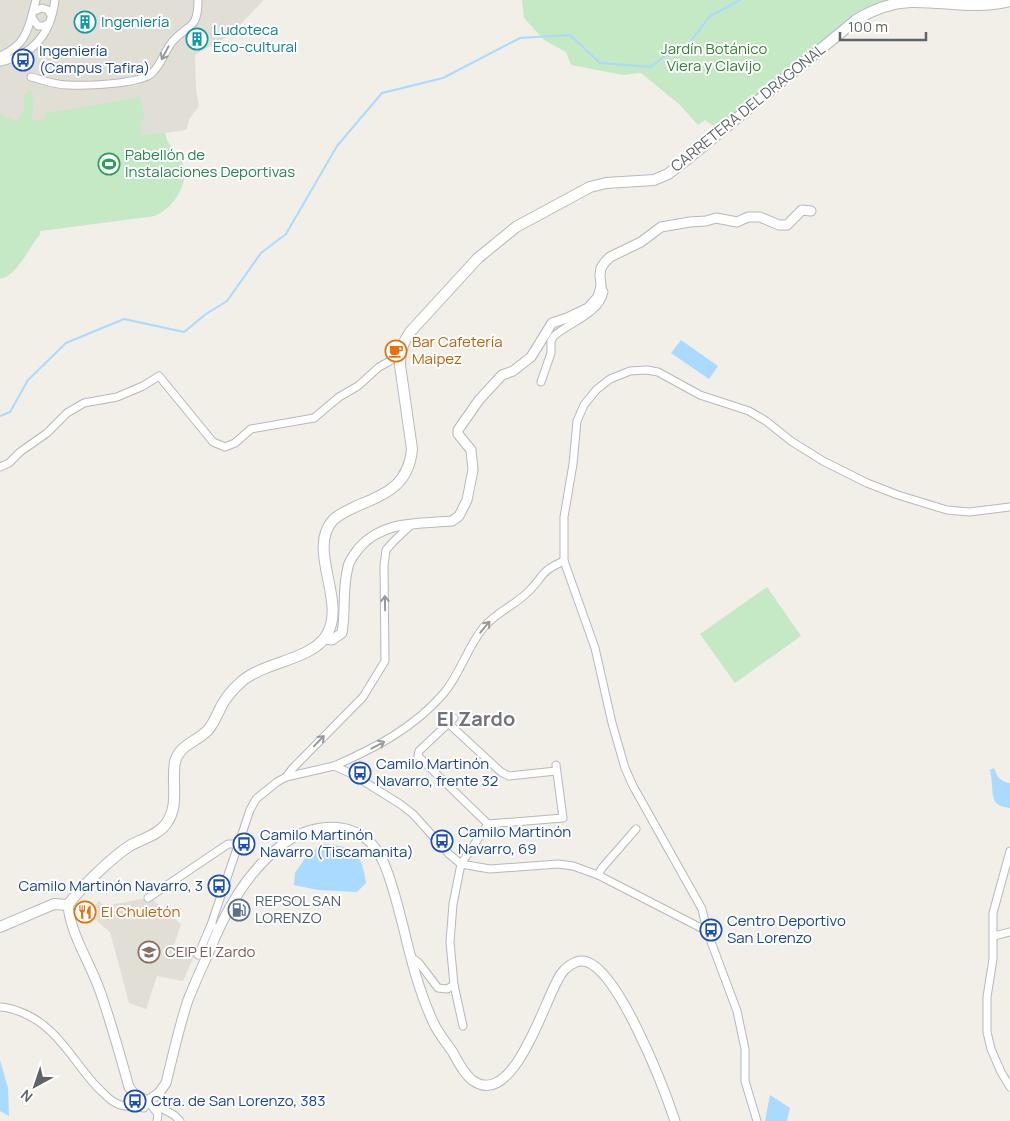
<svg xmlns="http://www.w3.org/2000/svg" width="1010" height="1121" viewBox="0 0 1010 1121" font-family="Manrope,sans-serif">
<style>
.education{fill:#e1ded6}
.green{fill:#c5e8c5}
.water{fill:#aadaff}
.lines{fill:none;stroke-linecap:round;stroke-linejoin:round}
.stream{stroke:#aadaff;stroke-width:2}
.minor-casing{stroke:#b5b8bc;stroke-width:9}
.tertiary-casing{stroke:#b5b8bc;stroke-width:11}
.secondary-casing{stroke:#b6babf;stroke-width:12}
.minor{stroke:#fff;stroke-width:7}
.tertiary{stroke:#fff;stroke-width:9}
.secondary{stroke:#fff;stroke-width:10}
.oneway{stroke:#979a9d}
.labels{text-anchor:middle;stroke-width:4;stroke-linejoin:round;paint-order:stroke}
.culture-label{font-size:15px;fill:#0d838f;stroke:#fff;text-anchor:start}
.park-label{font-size:15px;fill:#348238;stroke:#fff}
.transit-label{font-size:15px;fill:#164399;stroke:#fff;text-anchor:start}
.street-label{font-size:15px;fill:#5f6368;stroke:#fff}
.leisure-label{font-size:15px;fill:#27864d;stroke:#fff;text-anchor:start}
.food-label{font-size:15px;fill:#c56008;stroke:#fff;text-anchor:start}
.service-label{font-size:15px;fill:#4e5e75;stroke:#fff;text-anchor:start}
.education-label{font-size:15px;fill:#785e54;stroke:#fff;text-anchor:start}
.district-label{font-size:20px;font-weight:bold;fill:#70757a;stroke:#fff}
</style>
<rect width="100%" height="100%" fill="#f1efe8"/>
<!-- education -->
<g class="education">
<path d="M0,0H264L230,35L195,55L196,89L199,106L190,118L186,130L165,133L167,143L182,163L184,172L183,182L174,200L169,207L154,216L40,231L0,129Z"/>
<path d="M141,899L153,900L181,924L173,948L194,956L183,981L157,976L146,1009L129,1003L110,932L97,921L94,908L98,901L105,906Z"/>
</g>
<!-- green -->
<g class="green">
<path d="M522,0H894L864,11L743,108L715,127L705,120L698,125L680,105L641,73L623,75L571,65L566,52L544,40L524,18Z"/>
<path d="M29,90H32L33,107L31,121L45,119V113L141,97L144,120L140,121L142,135L165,133C168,147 176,150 182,162C191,183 173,209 154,216L40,231V234C29,247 18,275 0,279V114L18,122L24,109V96Z"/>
<path d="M767,587L801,636L735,683L700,634Z"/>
</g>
<!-- water -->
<g class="water">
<path d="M681,340L718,366L709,379L671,353Z"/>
<path d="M994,768C997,777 1001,782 1010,783V808C994,806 993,801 992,786C992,781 991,775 990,770Z"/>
<path d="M324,844C353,846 362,853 366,883L357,892L318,890L294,885L295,873L308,854Z"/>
<path d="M0,1060L8,1088L9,1116L0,1111Z"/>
<path d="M770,1095L790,1108L787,1121H765Z"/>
</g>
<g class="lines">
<!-- stream -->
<path class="stream" d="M0,416L10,412L28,380L66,343L124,319L184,332L206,314L227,301L261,253L286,234L337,146L382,93L443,78L520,38L570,35L600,63L651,67L675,47L687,46L710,16L740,0"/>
<!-- minor casing -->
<g class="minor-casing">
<g id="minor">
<path d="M34,11L42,8L48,10L51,15"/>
<path d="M33,19L38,26H44L49,23"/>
<path d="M0,56C28,45 29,25 36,0"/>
<path d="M0,62C34,55 51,33 55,0"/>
<path d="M31,77C43,80 55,85 68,85C86,86 138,84 151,74C161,66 164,52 172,42C188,23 198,31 198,0"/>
<path d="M541,382L551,353V341L554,336C571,321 598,315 604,292L601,286"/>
<path d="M0,467L9,463L20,452L47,433L67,413L84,403L117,397L143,386L159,376L213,442L225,447L235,443L251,429L314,418L339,397L358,386L379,367L390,361L400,352"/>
<path d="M454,718L419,751L418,756L488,824L563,818L556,765"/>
<path d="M448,723L501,772L509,776L556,771"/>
<path d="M334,766C375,748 414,728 444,693C460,674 467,648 483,628C496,612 516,605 530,590C545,574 541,571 564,561"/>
<path d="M286,777L292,769L363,697L385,661L384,566L386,550L394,541L412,524"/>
<path d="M1010,851L993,913V959L987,997V1032L991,1049L1001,1072L1010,1087"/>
<path d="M598,875L602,868L636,829"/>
<path d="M148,898L228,844H239"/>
<path d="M218,929L211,925L250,810L256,799L277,782L286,777L334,766L352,774L400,804L413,814L449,854L461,864L490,869L558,864L573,866L598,875L707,931"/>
<path d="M994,936L1010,932"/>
<path d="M198,955L211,925"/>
<path d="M410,956L419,963L438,988L447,989L454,985L450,942L453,904L461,864L488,824"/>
<path d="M454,985L463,1026"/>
<path d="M0,1007C7,1007 12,1009 18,1011C56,1024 72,1060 97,1087C104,1093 109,1101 118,1104C125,1107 136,1107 144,1108L148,1101"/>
<path d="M148,1101L174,1115L180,1121"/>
<path d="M151,1105L158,1114L157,1121"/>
<path d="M757,1121L745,1081V1049L737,1011L707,931L702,909L633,786L625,768L612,723L595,648L564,561V517L573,464L577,421L584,405L596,390L610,379L630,371L647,370L658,372L700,395L749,411L766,421L791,441L823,461L867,483L898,495L947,510L969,512L1010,507"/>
</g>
</g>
<!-- tertiary casing -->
<g class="tertiary-casing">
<g id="tertiary">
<path d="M325,639L332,640L342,633C346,611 342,589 348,567C349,560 355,554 359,548C383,520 419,524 452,521L459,516L467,500L473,470L471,450L458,434V430L479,400L502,375L513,371L531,357L552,323L567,318L588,308L598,297L601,286L600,275L601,268L605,262L610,257L641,242L661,227L690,222L706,221L716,218L737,222L748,217H760L779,225H787L802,210L811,211"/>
<path d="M68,905C71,936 90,962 100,991C111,1022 120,1055 129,1087L135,1095L148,1101L159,1093L166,1083C173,1055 179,1027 188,1000C194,985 201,969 208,954C225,912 246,872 283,844C316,820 362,819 382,859C392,880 397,904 403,926C411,960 420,995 435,1026C440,1035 446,1043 452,1051C457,1060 463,1073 472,1080C514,1111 545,997 561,974C565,968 574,961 582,961C616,961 665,1091 675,1121"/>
</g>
</g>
<!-- secondary casing -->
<g class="secondary-casing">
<path id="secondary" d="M0,927L54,904L68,905C81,887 112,857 131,845C142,839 158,835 166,824C180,805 171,783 175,762C179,745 196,742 207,731C214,724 217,714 222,705C227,696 233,689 241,682C263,662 311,660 326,636C348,602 306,550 333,520C340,513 351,509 359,505C388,494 409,483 412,449L400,365C400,351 403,342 411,331L478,258L516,227L590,187L606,183L654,180L668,174L685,161L856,20C872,10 891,3 910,2C946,1 974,10 1010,1"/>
</g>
<!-- minor -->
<use href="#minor" class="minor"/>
<!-- tertiary -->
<use href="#tertiary" class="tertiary"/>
<!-- secondary -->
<use href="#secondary" class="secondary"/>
</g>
<!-- one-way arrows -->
<defs><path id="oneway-shaft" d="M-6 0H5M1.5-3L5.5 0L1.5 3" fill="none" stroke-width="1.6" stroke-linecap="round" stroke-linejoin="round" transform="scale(1.25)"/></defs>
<g class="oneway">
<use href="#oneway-shaft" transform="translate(165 53) rotate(118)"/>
<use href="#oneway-shaft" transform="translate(385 603) rotate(-91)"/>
<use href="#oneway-shaft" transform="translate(485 627) rotate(-50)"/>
<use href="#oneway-shaft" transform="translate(319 741) rotate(-46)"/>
<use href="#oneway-shaft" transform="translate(378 745) rotate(-28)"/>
</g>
<!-- icons -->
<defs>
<g id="building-ring" transform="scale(1.125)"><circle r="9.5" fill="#fff" stroke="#0f9aa8" stroke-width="1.5"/><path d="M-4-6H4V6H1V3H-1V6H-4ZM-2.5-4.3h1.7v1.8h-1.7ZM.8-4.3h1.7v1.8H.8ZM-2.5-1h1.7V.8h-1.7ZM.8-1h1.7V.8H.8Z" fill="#0f9aa8"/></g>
<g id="bus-ring" transform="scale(1.125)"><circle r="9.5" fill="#fff" stroke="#1a4fb4" stroke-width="1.5"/><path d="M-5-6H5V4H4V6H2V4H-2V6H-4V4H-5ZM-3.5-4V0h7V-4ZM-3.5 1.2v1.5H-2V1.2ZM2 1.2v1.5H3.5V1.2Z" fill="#1a4fb4"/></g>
<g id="stadium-ring" transform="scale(1.125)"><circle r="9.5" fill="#fff" stroke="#2e9e5b" stroke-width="1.5"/><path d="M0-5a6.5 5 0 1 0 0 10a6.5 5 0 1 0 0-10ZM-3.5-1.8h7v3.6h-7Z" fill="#2e9e5b"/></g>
<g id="cafe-ring" transform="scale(1.125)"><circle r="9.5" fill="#fff" stroke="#e8710a" stroke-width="1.5"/><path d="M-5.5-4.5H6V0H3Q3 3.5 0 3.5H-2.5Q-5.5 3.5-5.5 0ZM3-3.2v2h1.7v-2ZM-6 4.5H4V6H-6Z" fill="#e8710a"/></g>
<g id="fuel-ring" transform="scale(1.125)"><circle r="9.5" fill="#fff" stroke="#5c6f8a" stroke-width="1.5"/><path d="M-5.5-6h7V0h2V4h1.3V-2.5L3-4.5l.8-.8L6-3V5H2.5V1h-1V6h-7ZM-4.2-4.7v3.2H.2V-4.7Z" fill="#5c6f8a"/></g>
<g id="restaurant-ring" transform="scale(1.125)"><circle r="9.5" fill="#fff" stroke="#e8710a" stroke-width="1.5"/><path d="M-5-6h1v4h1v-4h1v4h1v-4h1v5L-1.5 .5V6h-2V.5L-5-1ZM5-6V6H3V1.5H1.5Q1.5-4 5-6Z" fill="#e8710a"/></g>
<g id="school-ring" transform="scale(1.125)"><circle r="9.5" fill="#fff" stroke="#8d6e63" stroke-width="1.5"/><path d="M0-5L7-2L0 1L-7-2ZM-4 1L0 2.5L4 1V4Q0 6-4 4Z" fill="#8d6e63"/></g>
</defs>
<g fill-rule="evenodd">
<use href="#building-ring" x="85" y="22"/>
<use href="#building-ring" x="197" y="39"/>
<use href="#bus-ring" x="23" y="60"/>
<use href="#stadium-ring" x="109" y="164"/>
<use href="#cafe-ring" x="396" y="351"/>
<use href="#bus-ring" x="360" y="773"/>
<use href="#bus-ring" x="442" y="841"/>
<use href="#bus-ring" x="244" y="844"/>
<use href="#bus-ring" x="219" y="886"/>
<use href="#fuel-ring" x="239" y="910"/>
<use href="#restaurant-ring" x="85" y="912"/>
<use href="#bus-ring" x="711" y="930"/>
<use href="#school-ring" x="149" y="952"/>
<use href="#bus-ring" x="135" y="1101"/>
</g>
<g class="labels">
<!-- culture labels -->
<g class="culture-label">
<text x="101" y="27">Ingeniería</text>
<text x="213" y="35">Ludoteca<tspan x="213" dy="17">Eco-cultural</tspan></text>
</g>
<!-- park labels -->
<g class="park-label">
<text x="714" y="54">Jardín Botánico<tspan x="714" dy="17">Viera y Clavijo</tspan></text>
</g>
<!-- transit labels -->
<g class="transit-label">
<text x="39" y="56">Ingeniería<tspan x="39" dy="17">(Campus Tafira)</tspan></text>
<text x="376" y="769">Camilo Martinón<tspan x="376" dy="17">Navarro, frente 32</tspan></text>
<text x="458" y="837">Camilo Martinón<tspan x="458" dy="17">Navarro, 69</tspan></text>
<text x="260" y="840">Camilo Martinón<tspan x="260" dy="17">Navarro (Tiscamanita)</tspan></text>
<text x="203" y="891" text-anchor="end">Camilo Martinón Navarro, 3</text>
<text x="727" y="926">Centro Deportivo<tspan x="727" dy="17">San Lorenzo</tspan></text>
<text x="151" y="1106">Ctra. de San Lorenzo, 383</text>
</g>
<!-- street labels -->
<g class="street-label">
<text transform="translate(748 108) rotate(-39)" y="5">CARRETERA DEL DRAGONAL</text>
</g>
<!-- leisure labels -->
<g class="leisure-label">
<text x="125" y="160">Pabellón de<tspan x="125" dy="17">Instalaciones Deportivas</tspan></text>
</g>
<!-- food labels -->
<g class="food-label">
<text x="412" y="347">Bar Cafetería<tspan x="412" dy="17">Maipez</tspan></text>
<text x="101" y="917">El Chuletón</text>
</g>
<!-- service labels -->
<g class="service-label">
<text x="255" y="906">REPSOL SAN<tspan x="255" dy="17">LORENZO</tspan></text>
</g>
<!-- education labels -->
<g class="education-label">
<text x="165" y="957">CEIP El Zardo</text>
</g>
<!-- district labels -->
<g class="district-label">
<text x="476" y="726">El Zardo</text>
</g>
</g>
<!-- north arrow -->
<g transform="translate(35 1086) rotate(220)" stroke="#ffffff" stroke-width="4" paint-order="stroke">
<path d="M0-4L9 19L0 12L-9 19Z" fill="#5f6368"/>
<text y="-8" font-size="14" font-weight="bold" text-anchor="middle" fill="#5f6368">N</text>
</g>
<!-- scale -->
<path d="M840 32v8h86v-8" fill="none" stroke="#5f6368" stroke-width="2.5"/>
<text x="848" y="32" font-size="15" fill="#5f6368" stroke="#ffffff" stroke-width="4" paint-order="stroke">100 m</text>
</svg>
